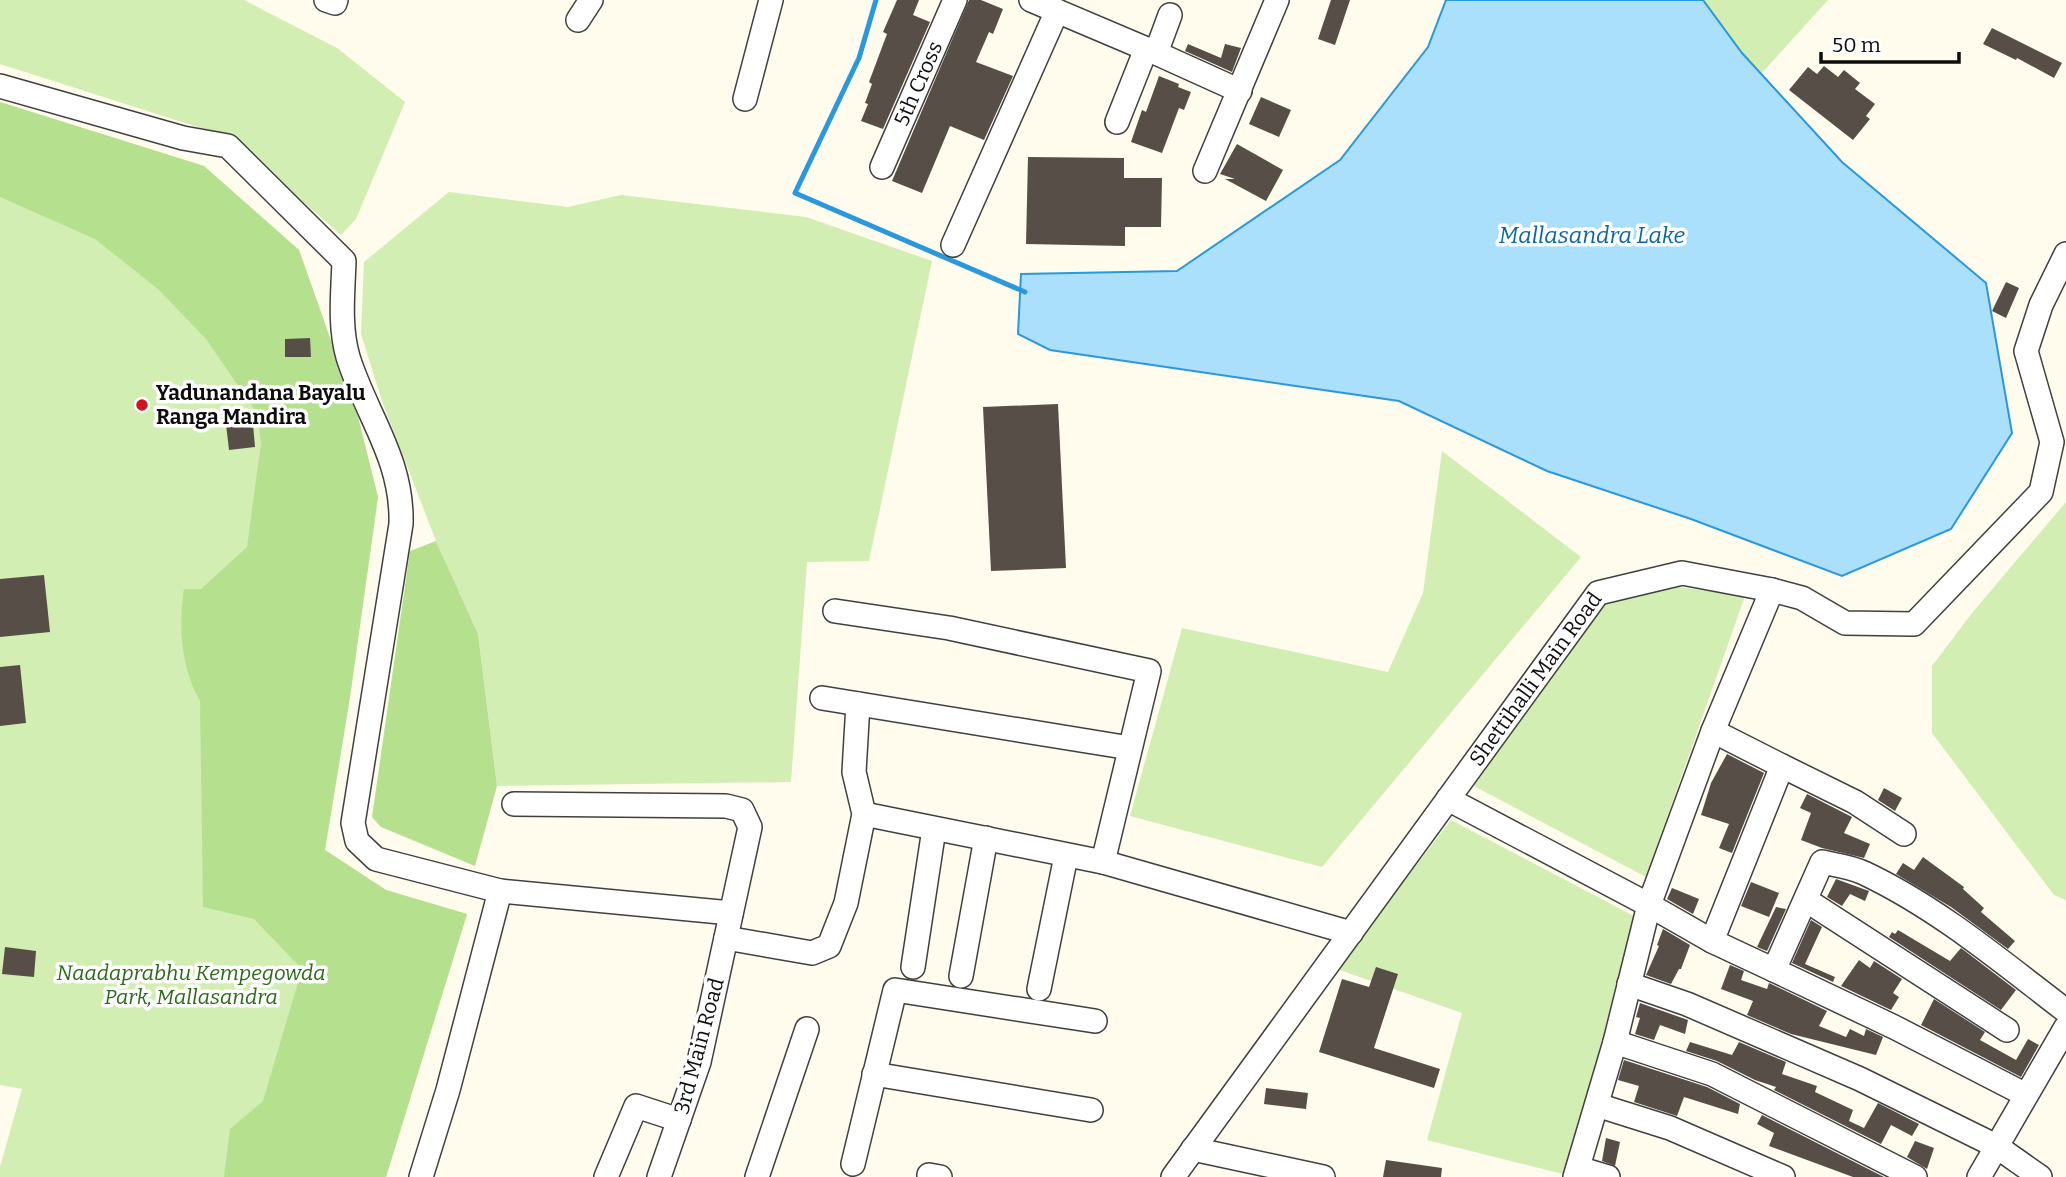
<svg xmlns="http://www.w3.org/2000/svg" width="2066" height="1177" viewBox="0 0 2066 1177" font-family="Bitter,serif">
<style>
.green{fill:#d2eeb2}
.forest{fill:#b5e18f}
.water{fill:#abe0fd;stroke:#2a98dc;stroke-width:2}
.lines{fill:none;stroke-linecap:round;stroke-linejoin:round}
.stream{stroke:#2a98dc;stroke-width:5}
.building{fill:#574e48}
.minor-casing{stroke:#404040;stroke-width:26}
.minor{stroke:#fff;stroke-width:23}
.poi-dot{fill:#cd1521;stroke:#fff;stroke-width:2.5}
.labels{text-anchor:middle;stroke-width:7;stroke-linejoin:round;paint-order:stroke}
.street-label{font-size:21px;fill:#0d0d0d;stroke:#fff}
.poi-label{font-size:21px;font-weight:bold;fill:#0d0d0d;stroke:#fff;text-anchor:start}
.park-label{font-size:21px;font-style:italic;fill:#296c16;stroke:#fff}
.water-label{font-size:23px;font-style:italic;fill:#0867ad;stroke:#fff}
</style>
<rect width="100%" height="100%" fill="#fffbed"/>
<!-- green -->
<g class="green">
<path d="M0,0H244L337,48L405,102L356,219L341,235L229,137L0,64Z"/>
<path d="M1703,0H1828L1761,74L1742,53Z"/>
<path d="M0,102L204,166L299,250L358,417L378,497L350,697L325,850L386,890L467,914L386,1177H0V1167L22,1089L0,1085Z"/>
<path d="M449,192L568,207L621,195L806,217L932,261L869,561L807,562L791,782L497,786L478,634L436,541L382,401L361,334L364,262Z"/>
<path d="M1442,451L1581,557L1322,867L1130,816L1182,628L1388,672L1423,593Z"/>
<path d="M2066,502V900L2054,895L1932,733V666L1972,613Z"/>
<path d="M1678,587L1745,596L1646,877L1474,786L1604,599Z"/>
<path d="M1451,820L1634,916L1567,1175L1427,1140L1462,1013L1337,969Z"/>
</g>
<!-- forest -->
<g class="forest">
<path d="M0,102L204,166L299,250L358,417L378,497L350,697L325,850L386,890L467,914L386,1177H224L230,1129L263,1101L302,969L254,919L203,907L200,701C181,669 178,625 184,589H201L247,547L261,443L257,413L206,339L158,289L95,239L0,197Z"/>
<path d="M436,541L478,634L497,786L475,866L381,827L372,817L410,551Z"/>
</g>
<!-- water -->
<path class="water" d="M1446,0H1703L1742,53L1842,162L1986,283L2012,433L1951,529L1842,576L1691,519L1547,471L1399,401L1050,350L1018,334L1021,274L1177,271L1340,160L1428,47Z"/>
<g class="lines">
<!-- stream -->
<path class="stream" d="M876,0L859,58L795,193L1025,292"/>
</g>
<!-- building -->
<g class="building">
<path d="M897,0H919L913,15L930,22L883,129L861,121L868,104L865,103L872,84L869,82L887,34L883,32Z"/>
<path d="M969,0H981L1003,9L993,34L989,32L976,62L1013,76L984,140L950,126L922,193L892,181Z"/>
<path d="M1331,0H1350L1335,45L1318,39Z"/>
<path d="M1992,28L2062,63L2054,78L2017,58L2016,60L1983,44Z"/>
<path d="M1188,44L1221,58L1225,44L1241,48L1232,72L1185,51Z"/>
<path d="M1824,66L1838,77L1844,70L1860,83L1855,89L1875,104L1866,116L1870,119L1853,140L1789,90L1808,67L1817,74Z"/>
<path d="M1159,76L1179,84L1178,87L1191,92L1184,110L1179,108L1162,153L1131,142L1142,110L1146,112Z"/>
<path d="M1261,97L1291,110L1279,137L1249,124Z"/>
<path d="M1237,144L1283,170L1266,201L1225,179H1235L1220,174Z"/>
<path d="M1028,157L1124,158V178H1162L1161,227H1125V246L1026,244Z"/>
<path d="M2006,282L2019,288L2006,318L1992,311Z"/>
<path d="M310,338L311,357H285V339Z"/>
<path d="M1058,404L1066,568L991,571L983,407Z"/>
<path d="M252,413L255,447L229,450L225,416Z"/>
<path d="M44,575L50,632L0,637V579Z"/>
<path d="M20,665L26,723L0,726V667Z"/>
<path d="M1727,754L1764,773L1732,853L1719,848L1729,824L1701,815L1711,783Z"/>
<path d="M1884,788L1902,798L1895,811L1878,800Z"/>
<path d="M1807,794L1852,817L1844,833L1870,844L1864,858L1822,848L1801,840L1811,813L1800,808Z"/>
<path d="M1923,857L1964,887L1963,889L1984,908L1981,912L2015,941L2008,949L1951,907L1896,874L1903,863L1914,870Z"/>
<path d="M1836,879L1869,891L1865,901L1850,894L1842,906L1827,897Z"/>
<path d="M1751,882L1779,893L1769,917L1741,906Z"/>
<path d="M1672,888L1699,899L1693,914L1667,899Z"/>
<path d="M1776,907L1786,909L1767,951L1757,947Z"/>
<path d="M1811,920L1822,927L1805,964L1835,977L1833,982L1792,963Z"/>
<path d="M1663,929L1690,945L1681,969H1679L1671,984L1646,975L1659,946L1657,945Z"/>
<path d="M1898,930L1950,961L1961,948L2016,990L2001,1010L1889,937L1892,932L1895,934Z"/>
<path d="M5,947L36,951L34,977L2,974Z"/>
<path d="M1859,960L1870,968L1874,961L1902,979L1893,993L1899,997L1891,1010L1841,986Z"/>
<path d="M1730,965L1744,971L1741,980L1767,989L1769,983L1827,1011L1819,1026L1846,1037L1850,1029L1864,1036L1866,1029L1883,1037L1876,1055L1791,1034L1747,1015L1753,1001L1721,989Z"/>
<path d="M1376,967L1398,974L1374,1048L1440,1069L1434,1088L1319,1052L1342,979L1369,987Z"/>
<path d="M1934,999L1985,1032L1980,1040L2016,1060L2028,1039L2039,1045L2021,1077L1921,1025Z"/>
<path d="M1640,1003L1688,1020L1685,1034L1660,1025L1654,1040L1635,1034L1640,1018L1636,1017Z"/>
<path d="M1690,1042L1732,1055L1739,1042L1786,1062L1782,1074L1817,1086L1815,1092L1853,1110L1849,1121L1864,1128L1878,1103L1919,1124L1912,1136L1891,1125L1881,1144L1774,1090L1776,1087L1755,1080L1717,1061L1686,1051Z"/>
<path d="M1624,1060L1707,1087L1740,1104L1738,1114L1684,1097L1677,1116L1634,1102L1639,1086L1618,1080Z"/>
<path d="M1266,1088L1308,1093L1306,1109L1264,1104Z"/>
<path d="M1762,1115L1884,1177H1853L1769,1146L1774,1133L1757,1124Z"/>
<path d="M1606,1138L1620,1142L1615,1166L1602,1161Z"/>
<path d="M1915,1141L1934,1148L1927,1169L1907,1157Z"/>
<path d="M1386,1160L1442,1168L1441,1177H1383Z"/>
</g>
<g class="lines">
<!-- minor casing -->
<g class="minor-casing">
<g id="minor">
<path d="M326,0L335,3L336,0"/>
<path d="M1031,0L1156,53L1170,15"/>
<path d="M578,20L591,0"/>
<path d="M1156,53L1240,91"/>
<path d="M0,86L183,138L228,146L344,261C343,292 339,326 348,357C366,415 403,459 401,524L353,823L357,841L376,859L500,891L731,913"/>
<path d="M745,99L771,0"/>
<path d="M1117,122L1146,49"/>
<path id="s1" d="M882,167L955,0"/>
<path d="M1205,171L1277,0"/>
<path d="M953,245L1057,11"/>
<path d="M835,611L949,628L1149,671L1103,862"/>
<path d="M822,698L1130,748"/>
<path d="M1713,731L1782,766"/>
<path d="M1448,799L1649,905L1615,1042L1575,1177"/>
<path d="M514,804L726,806L742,810L750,827L699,1062L659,1177"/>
<path d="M864,814L1103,862L1351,933"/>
<path d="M1904,834L1855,802L1782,766L1712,941L1774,970L1822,862C1836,865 1852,867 1864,873C1938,908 2002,962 2066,1011"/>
<path d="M1806,900L2007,1030"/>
<path d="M726,938L812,953L829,946L846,903L864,814L854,772L858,704"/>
<path d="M1712,941L1649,905L1713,731L1772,590"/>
<path d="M913,967L934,829"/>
<path d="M1774,970L1894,1027L2026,1095"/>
<path d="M961,976L986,838"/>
<path d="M1629,984L1687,1004L1860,1079L1996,1146L2040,1177"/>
<path d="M1039,989L1066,856"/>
<path d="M1615,1042L1712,1074L1915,1177"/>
<path d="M874,1074L1091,1110"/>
<path d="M1597,1105L1670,1128L1783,1177"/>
<path d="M1193,1149L1323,1177"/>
<path d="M853,1164L895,990L1095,1021"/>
<path d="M1578,1168L1608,1177"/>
<path d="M929,1175L940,1177"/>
<path d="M421,1177L448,1090L500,891"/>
<path d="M606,1177L636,1106L679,1120"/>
<path d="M757,1177L807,1029"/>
<path id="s2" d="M1173,1177L1598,593L1682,573L1772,590L1802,598L1845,623L1914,624L2041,492L2052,442L2026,351L2041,305L2066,254"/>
<path d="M1979,1177L2066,1027"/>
</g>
</g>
<!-- minor -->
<use href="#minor" class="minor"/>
</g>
<!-- markers -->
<circle class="poi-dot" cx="142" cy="405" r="7"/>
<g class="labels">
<!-- street labels -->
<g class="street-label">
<text dy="7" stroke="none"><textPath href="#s1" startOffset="91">5th Cross</textPath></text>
<text dy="7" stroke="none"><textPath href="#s2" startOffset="616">Shettihalli Main Road</textPath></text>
<text transform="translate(699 1046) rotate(-75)" y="7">3rd Main Road</text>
</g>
<!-- poi labels -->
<g class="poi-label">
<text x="156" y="400">Yadunandana Bayalu<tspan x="156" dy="24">Ranga Mandira</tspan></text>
</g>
<!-- park labels -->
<g class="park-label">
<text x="191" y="980">Naadaprabhu Kempegowda<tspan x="191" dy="24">Park, Mallasandra</tspan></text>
</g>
<!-- water labels -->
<g class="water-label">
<text x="1592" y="243">Mallasandra Lake</text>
</g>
</g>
<!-- scale -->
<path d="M1821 52v10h138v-10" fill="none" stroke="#0d0d0d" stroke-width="3.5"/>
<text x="1832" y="52" font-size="21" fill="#0d0d0d" stroke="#ffffff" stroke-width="5" paint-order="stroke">50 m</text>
</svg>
